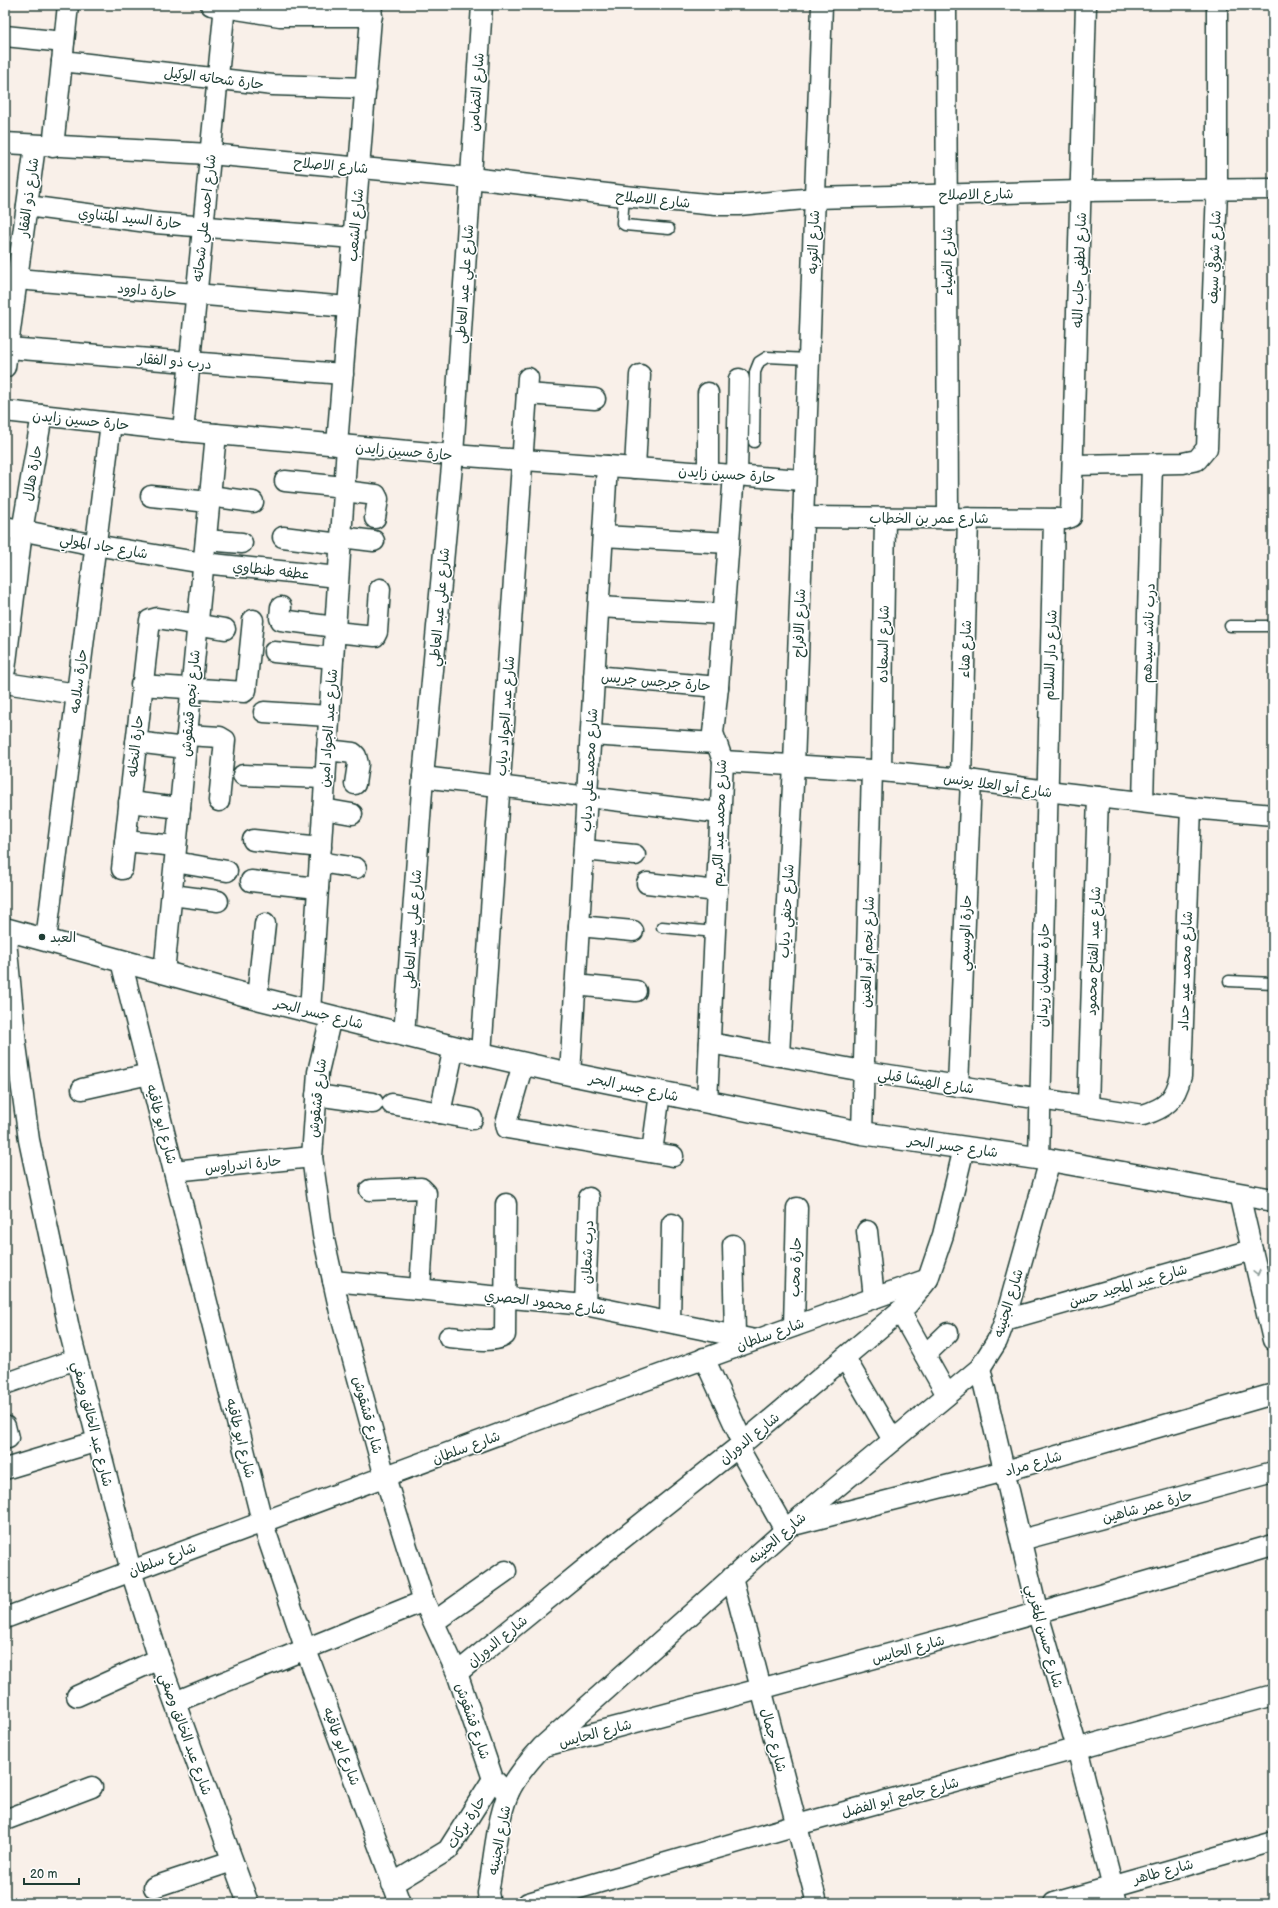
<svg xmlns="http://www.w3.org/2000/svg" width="1278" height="1908" viewBox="0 0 1278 1908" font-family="'Balsamiq Sans','Playpen Sans Arabic',sans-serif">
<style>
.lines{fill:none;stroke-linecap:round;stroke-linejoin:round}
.lane-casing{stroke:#1f3d34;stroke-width:13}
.street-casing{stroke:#1f3d34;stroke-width:23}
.primary-casing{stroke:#1f3d34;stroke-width:25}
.lane{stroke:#fff;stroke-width:10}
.street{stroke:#fff;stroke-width:20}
.primary{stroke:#fff;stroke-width:22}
.oneway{stroke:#8f9e9a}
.poi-dot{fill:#1f3d34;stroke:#fff;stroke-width:1.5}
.labels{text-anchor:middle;stroke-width:3;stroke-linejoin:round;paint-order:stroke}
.street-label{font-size:14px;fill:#1f3d34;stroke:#fff}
.poi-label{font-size:14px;fill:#1f3d34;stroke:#fff;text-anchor:start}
</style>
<rect width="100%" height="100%" fill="#f9f0e9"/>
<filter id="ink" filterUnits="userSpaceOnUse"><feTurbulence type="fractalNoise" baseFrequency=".025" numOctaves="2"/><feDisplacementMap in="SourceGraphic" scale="8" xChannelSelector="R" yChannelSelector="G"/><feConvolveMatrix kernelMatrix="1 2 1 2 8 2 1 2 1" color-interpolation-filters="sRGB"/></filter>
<g filter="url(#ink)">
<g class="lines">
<!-- lane casing -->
<g class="lane-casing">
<g id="lane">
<path d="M624,196L622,223L625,225L669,229"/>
<path d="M754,442L755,372L759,362L767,357L808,359"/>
<path d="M1230,626H1273"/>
<path d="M662,927L715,932"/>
<path d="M1229,981L1273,983"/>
</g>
</g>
<!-- street casing -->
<g class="street-casing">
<g id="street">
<path d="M211,5L280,16H372"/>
<path d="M946,5L948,518"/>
<path d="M5,36L64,42"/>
<path d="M62,61L273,85L366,88"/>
<path d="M5,143L210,154L471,178L624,196L716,205H739L815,198L1081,191L1273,189"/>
<path d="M53,147L68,5"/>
<path d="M27,206L155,223L354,238"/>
<path d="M17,279L348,307"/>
<path d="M8,348L343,374"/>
<path d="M5,367L35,146"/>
<path d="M527,394L595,399"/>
<path d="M5,411L183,431L453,455L803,480"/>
<path d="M183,431L225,5"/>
<path d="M337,445L372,5"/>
<path d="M1073,465L1183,463L1197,460L1207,448L1217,190V5"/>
<path d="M635,468L640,375"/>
<path d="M708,473V393"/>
<path d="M737,475L739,379"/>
<path d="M285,481L344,487"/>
<path d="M344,491L376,495L378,499L375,518"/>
<path d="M151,496L209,502"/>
<path d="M210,496L253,502"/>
<path d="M803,517L1065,519L1071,517L1086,5"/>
<path d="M5,527L95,545L203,563L338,577"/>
<path d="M603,536L729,543"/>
<path d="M283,537L340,544"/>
<path d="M341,537L374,541"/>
<path d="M206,540L242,543"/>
<path d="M281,607L280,618L281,620L335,627"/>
<path d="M599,607L723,614"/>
<path d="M335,632L375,636L377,632L380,589"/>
<path d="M274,652L333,658"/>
<path d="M5,670L22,531L42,415"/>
<path d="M594,676L718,687"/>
<path d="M5,683L77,694"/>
<path d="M141,685L244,692L246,690L253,620"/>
<path d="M264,712L329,716"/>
<path d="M187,735L220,737L225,740L219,801"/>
<path d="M591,735L715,743"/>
<path d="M136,742L185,748"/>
<path d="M327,750L353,753L356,756L358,764L355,784"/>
<path d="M723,761L872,770L961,779L1047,791L1191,808L1273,815"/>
<path d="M881,771L885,518"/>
<path d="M243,775L325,778"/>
<path d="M423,777L720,813"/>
<path d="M961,779L968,518"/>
<path d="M129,802L180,808"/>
<path d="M1143,802L1152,464"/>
<path d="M323,809L352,814"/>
<path d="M253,840L321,847"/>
<path d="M125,841L176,846"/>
<path d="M584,850L635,855"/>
<path d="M175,862L227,871"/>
<path d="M320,862L356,868"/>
<path d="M122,869L150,620L157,618L225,629"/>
<path d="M251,881L318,888"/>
<path d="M647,883L717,891"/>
<path d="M172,895L218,901"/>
<path d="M579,926L633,931"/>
<path d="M5,929L16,1045L29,1140L70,1333L131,1571L159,1659L248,1903"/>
<path d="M46,940L111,423"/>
<path d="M121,961L262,1521L306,1650L400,1903"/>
<path d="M164,973L216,434"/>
<path d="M575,985L636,991"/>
<path d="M257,998L265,924"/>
<path d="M310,1011L347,446"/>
<path d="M331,1017L318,1072L312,1157L323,1235L340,1312L385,1477L424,1601L457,1673L493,1779L508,1794"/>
<path d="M404,1035L423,777L453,455L482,5"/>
<path d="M710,1043L863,1071L1143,1115C1166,1108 1175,1100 1181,1076L1191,808"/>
<path d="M481,1054L528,378"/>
<path d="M779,1056L794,765L822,5"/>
<path d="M523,1064L506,1123L507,1128L673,1156"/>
<path d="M570,1074L607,466"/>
<path d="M958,1086L971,780"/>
<path d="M82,1089L149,1074"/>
<path d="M316,1095L373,1103"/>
<path d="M707,1102L723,761L713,733L718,687L734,474"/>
<path d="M392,1104L472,1119"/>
<path d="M1088,1106L1098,797"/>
<path d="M440,1113L454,1047"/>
<path d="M862,1133L872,770"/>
<path d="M652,1152L660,1093"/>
<path d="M1039,1159L1054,519"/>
<path d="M174,1171L312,1157"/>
<path d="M370,1190L421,1188L426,1193L420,1289"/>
<path d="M1239,1194L1273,1340"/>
<path d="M867,1231L874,1298"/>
<path d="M733,1245L735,1335"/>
<path d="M333,1281L585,1305L755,1340"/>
<path d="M585,1305L589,1198"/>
<path d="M900,1311L947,1395"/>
<path d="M1005,1320L1252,1250"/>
<path d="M670,1321L672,1224"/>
<path d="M794,1326L797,1208"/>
<path d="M449,1337C462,1338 496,1344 505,1335L506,1204"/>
<path d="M925,1355L948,1333"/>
<path d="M704,1358L743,1443"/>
<path d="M845,1358L893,1440"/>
<path d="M980,1368L1038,1614L1077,1748L1117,1903"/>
<path d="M5,1384L76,1359"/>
<path d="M5,1426L8,1438"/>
<path d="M738,1447L785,1530"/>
<path d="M5,1469L98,1441"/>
<path d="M797,1524L1005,1471L1273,1394"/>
<path d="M1021,1540L1273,1472"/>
<path d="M732,1577L817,1903"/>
<path d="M5,1618C313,1504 619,1387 928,1279"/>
<path d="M434,1622L506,1571"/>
<path d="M457,1673L603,1554L743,1443L908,1304L928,1279L943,1235L964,1148"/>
<path d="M77,1696L159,1659"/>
<path d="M175,1702L424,1601"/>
<path d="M544,1746C788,1683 1031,1616 1273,1545"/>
<path d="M5,1820L92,1787"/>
<path d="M392,1884L448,1850L493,1779"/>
<path d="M154,1887L232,1861"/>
<path d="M490,1903L488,1893C494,1861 496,1824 508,1794C516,1776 529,1761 542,1747L791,1525L980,1368L997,1341L1005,1320L1050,1160"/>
<path d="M528,1903L797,1825L1273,1695"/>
<path d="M1054,1903L1273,1841"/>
</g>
</g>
<!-- primary casing -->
<g class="primary-casing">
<path id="primary" d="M5,929L257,998L481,1054L570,1074L862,1133L1050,1160L1273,1200"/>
</g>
<!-- lane -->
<use href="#lane" class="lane"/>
<!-- street -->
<use href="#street" class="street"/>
<!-- primary -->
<use href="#primary" class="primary"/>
</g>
<!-- one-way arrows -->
<defs><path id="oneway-chevron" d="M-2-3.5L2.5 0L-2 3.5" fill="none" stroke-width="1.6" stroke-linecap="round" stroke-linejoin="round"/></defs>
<use class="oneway" href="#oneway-chevron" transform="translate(1257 1273) rotate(77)"/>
</g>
<!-- markers -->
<circle class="poi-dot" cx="42" cy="937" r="4"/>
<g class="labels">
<!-- street labels -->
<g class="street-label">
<text transform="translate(214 78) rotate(7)" y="5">حارة شحاته الوكيل</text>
<text transform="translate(476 92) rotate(-86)" y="5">شارع التضامن</text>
<text transform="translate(331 165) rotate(5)" y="5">شارع الاصلاح</text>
<text transform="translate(976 194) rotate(-1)" y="5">شارع الاصلاح</text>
<text transform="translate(28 197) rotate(-82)" y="5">شارع ذو الفقار</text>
<text transform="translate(653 199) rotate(6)" y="5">شارع الاصلاح</text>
<text transform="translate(130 218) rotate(6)" y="5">حارة السيد المتناوي</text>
<text transform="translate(204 218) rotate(-84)" y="5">شارع احمد علي شحاته</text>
<text transform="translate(355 225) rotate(-85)" y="5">شارع الشعب</text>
<text transform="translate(813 242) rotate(-88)" y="5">شارع التوبه</text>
<text transform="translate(1214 257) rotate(-88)" y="5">شارع شوقي سيف</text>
<text transform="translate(947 261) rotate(-90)" y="5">شارع الضياء</text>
<text transform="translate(1079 270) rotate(-88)" y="5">شارع لطفي جاب الله</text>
<text transform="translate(464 284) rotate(-86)" y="5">شارع علي عبد العاطي</text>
<text transform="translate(147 290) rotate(5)" y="5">حارة داوود</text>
<text transform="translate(175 361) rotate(5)" y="5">درب ذو الفقار</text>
<text transform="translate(81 420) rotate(6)" y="5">حارة حسين زايدن</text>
<text transform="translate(404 451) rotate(5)" y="5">حارة حسين زايدن</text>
<text transform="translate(32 473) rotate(-80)" y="5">حارة هلال</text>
<text transform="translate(727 474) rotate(4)" y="5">حارة حسين زايدن</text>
<text x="929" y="523">شارع عمر بن الخطاب</text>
<text transform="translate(104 546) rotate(10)" y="5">شارع جاد المولي</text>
<text transform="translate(271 570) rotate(6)" y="5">عطفه طنطاوي</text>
<text transform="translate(439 607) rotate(-85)" y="5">شارع علي عبد العاطي</text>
<text transform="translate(799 623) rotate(-88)" y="5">شارع الافراح</text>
<text transform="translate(1148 633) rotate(-88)" y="5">درب ناشد سيدهم</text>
<text transform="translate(883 644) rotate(-89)" y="5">شارع السعاده</text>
<text transform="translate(965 649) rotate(-88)" y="5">شارع هناء</text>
<text transform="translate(1050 655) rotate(-88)" y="5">شارع دار السلام</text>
<text transform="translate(78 681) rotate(-83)" y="5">حارة سلامه</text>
<text transform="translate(656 681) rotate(5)" y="5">حارة جرجس جريس</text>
<text transform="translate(190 703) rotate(-85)" y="5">شارع نجم قشقوش</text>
<text transform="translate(505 716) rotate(-86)" y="5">شارع عبد الجواد دياب</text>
<text transform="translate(328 728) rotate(-86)" y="5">شارع عبد الجواد امين</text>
<text transform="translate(135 746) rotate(-84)" y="5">حارة النخله</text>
<text transform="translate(589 770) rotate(-87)" y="5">شارع محمد علي دياب</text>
<text transform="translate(998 785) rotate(8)" y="5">شارع أبو العلا يونس</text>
<text transform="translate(719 823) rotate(-88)" y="5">شارع محمد عبد الكريم</text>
<text transform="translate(786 911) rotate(-87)" y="5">شارع حنفي دياب</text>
<text transform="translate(412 929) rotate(-86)" y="5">شارع علي عبد العاطي</text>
<text transform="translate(965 933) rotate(-88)" y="5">حارة الوسيمي</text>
<text transform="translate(1093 951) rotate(-88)" y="5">شارع عبد الفتاح محمود</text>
<text transform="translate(867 952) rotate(-88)" y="5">شارع نجم أبو العنين</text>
<text transform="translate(1185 971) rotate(-88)" y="5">شارع محمد عيد حداد</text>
<text transform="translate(1043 975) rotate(-89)" y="5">حارة سليمان زيدان</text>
<text transform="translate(319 1013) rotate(14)" y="5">شارع جسر البحر</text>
<text transform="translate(926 1081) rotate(9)" y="5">شارع الهيشا قبلي</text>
<text transform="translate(634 1087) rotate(12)" y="5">شارع جسر البحر</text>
<text transform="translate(317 1098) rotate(-84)" y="5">شارع قشقوش</text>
<text transform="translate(162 1124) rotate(75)" y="5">شارع ابو طاقيه</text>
<text transform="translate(953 1146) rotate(8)" y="5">شارع جسر البحر</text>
<text transform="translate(243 1164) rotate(-6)" y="5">حارة اندراوس</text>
<text transform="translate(587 1252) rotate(-88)" y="5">درب شعلان</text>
<text transform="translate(795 1267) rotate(-88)" y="5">حارة محب</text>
<text transform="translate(1128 1285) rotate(-16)" y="5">شارع عبد المجيد حسن</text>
<text transform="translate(545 1302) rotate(7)" y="5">شارع محمود الحصري</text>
<text transform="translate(1008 1303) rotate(-73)" y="5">شارع الجنينه</text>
<text transform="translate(770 1334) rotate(-20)" y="5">شارع سلطان</text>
<text transform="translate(368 1415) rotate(75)" y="5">شارع قشقوش</text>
<text transform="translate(93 1424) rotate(76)" y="5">شارع عبد الخالق وصفي</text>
<text transform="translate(241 1438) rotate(76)" y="5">شارع ابو طاقيه</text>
<text transform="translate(749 1438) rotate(-39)" y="5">شارع الدوران</text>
<text transform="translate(466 1447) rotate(-20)" y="5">شارع سلطان</text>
<text transform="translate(1033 1463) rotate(-16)" y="5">شارع مراد</text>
<text transform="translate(1147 1506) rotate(-15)" y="5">حارة عمر شاهين</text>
<text transform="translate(777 1538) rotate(-41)" y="5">شارع الجنينه</text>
<text transform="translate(162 1559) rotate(-21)" y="5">شارع سلطان</text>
<text transform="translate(1045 1636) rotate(75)" y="5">شارع حسن المغربي</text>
<text transform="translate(497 1641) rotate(-39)" y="5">شارع الدوران</text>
<text transform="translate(908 1649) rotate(-15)" y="5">شارع الحايس</text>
<text transform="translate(473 1721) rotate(71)" y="5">شارع قشقوش</text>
<text transform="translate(595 1733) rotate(-15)" y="5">شارع الحايس</text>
<text transform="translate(186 1734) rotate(70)" y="5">شارع عبد الخالق وصفي</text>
<text transform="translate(774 1740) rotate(75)" y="5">شارع جمال</text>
<text transform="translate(342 1746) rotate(70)" y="5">شارع ابو طاقيه</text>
<text transform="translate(900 1797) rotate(-15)" y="5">شارع جامع أبو الفضل</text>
<text transform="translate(466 1822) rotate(-57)" y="5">حارة بركات</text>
<text transform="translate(499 1840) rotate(-79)" y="5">شارع الجنينه</text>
<text transform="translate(1163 1871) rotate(-15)" y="5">شارع طاهر</text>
</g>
<!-- poi labels -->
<g class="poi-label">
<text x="50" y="942">العبد</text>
</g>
</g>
<!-- margin -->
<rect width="1278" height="1908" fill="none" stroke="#fff" stroke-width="20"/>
<rect x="10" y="10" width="1258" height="1888" fill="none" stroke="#1f3d34" stroke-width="1.5" filter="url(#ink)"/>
<!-- scale -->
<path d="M24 1878v6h55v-6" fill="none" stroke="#1f3d34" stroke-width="2"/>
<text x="30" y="1878" font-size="12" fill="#1f3d34" stroke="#ffffff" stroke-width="3" paint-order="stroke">20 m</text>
</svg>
